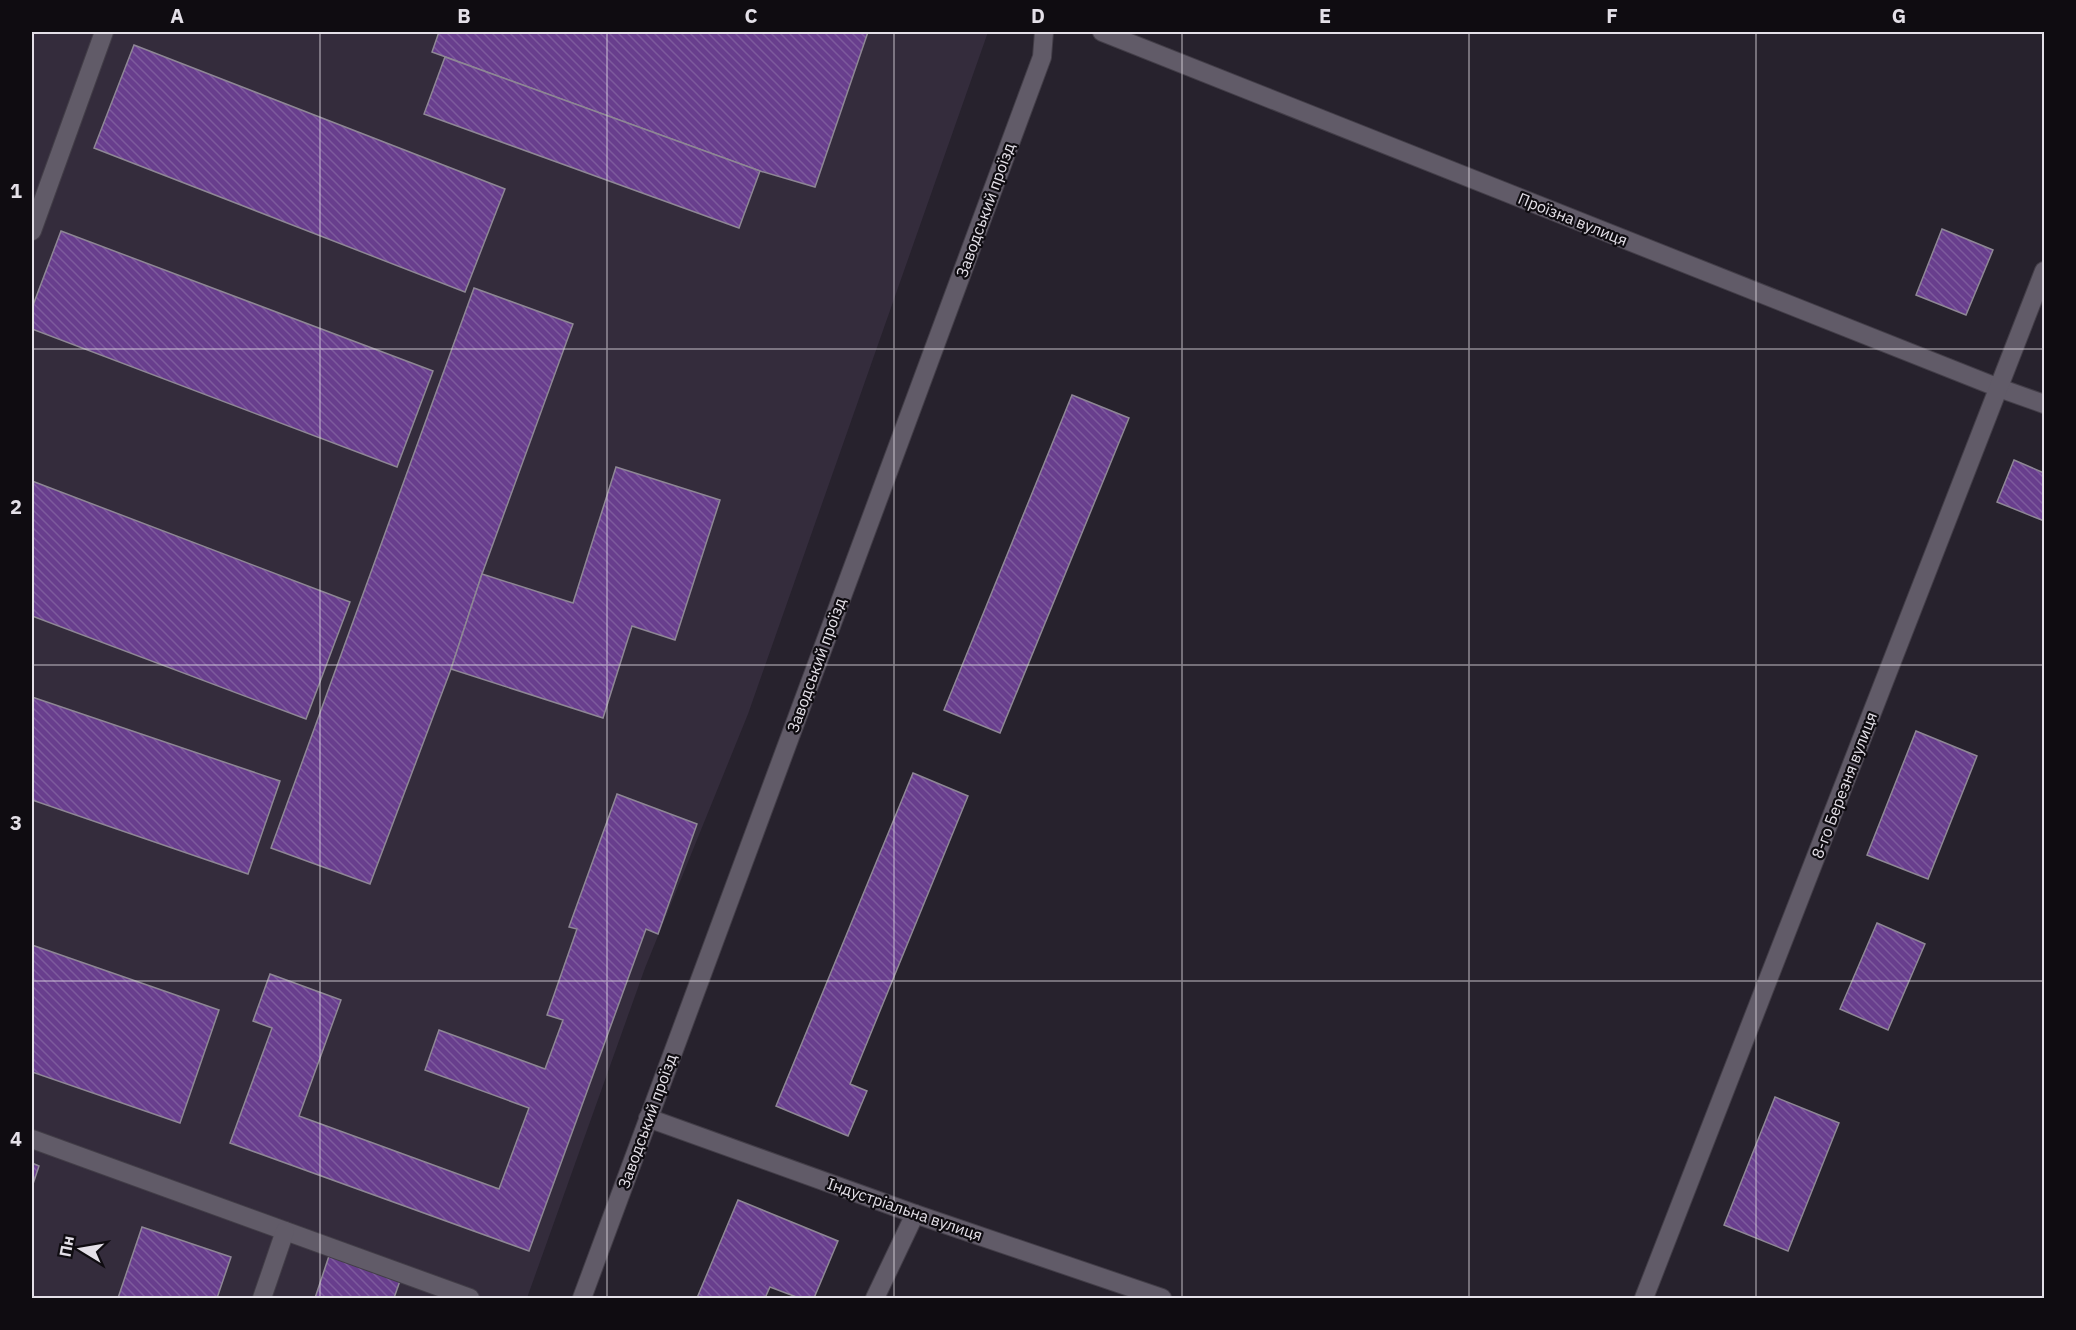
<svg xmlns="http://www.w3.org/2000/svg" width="2076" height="1330" viewBox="0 0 2076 1330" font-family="'IBM Plex Sans',sans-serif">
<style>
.built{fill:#342c3c}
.building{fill:url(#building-back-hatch);stroke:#8e8795;stroke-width:1.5}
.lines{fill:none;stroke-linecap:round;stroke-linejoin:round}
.service-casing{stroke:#433e48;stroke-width:20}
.minor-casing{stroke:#433e48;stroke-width:20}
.service{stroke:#615b68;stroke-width:18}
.minor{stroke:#615b68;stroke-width:18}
.grid{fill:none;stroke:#e4e0e8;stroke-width:1.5;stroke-opacity:0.55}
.labels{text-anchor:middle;stroke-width:4.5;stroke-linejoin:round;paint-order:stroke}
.street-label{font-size:16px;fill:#e4e0e8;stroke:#0f0c11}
.neatline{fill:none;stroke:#e4e0e8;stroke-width:2}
.grid-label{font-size:20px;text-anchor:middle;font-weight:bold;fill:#e4e0e8}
</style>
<defs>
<pattern id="building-back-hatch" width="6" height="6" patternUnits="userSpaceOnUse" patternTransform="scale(1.5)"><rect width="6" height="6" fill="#683e8d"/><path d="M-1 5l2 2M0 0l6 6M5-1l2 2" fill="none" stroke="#7d5a9d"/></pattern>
</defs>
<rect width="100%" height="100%" fill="#27222d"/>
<!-- built -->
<path class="built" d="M32,32H988L748,714L645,968L527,1298H32Z"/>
<!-- building -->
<g class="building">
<path d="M439,32H868L815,187L760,171L432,52Z"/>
<path d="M134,45L505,189L465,292L94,148Z"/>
<path d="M445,57L760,171L739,228L424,114Z"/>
<path d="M1942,229L1993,250L1966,315L1916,295Z"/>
<path d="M61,231L433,371L397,467L32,329V308Z"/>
<path d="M474,288L573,324L482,574L451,669L370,884L271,848Z"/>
<path d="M1072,395L1129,418L1000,733L944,710Z"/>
<path d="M2014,460L2044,473V521L1997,502Z"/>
<path d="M616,467L720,500L675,640L632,626L603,718L451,669L482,574L573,603Z"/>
<path d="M32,481L350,602L306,719L32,616Z"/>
<path d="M32,697L280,781L248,874L32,800Z"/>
<path d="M1916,731L1977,756L1928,879L1867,855Z"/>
<path d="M913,773L968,796L850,1084L867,1091L848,1136L776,1106Z"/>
<path d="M617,794L697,824L658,934L646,929L529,1251L230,1143L272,1028L253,1021L270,974L341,1000L299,1116L499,1189L529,1108L425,1070L439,1030L545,1069L563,1020L547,1015L577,929L569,927Z"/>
<path d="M1877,923L1925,944L1888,1030L1840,1009Z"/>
<path d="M32,945L219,1010L180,1123L32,1072Z"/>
<path d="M1775,1097L1839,1123L1788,1251L1724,1225Z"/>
<path d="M32,1163L39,1166L32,1187Z"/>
<path d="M738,1200L838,1241L814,1298H799L770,1287L765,1298H697Z"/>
<path d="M142,1227L231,1257L217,1298H118Z"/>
<path d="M331,1250L402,1275L394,1298H315Z"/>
</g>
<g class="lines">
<!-- service casing -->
<g class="service-casing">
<g id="service">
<path d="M32,231L104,32"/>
<path d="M32,1139L470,1298"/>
<path d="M262,1298L285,1231"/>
<path d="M875,1298L915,1214"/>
</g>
</g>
<!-- minor casing -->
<g class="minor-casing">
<g id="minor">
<path d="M1102,32L1999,388L2044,404"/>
<path d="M648,1118L915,1214L1162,1298"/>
<path d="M582,1298L1042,57L1044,32"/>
<path d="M1644,1298L2044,271"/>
</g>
</g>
<!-- service -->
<use href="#service" class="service"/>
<!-- minor -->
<use href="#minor" class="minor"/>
</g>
<!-- grid -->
<path class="grid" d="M320,32V1298M607,32V1298M894,32V1298M1182,32V1298M1469,32V1298M1756,32V1298M32,349H2044M32,665H2044M32,981H2044"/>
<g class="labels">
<!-- street labels -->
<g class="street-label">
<text transform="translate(985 210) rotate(-70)" y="6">Заводський проїзд</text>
<text transform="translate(1573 219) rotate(22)" y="6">Проїзна вулиця</text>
<text transform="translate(816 665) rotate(-70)" y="6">Заводський проїзд</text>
<text transform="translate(1844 785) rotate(-69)" y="6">8-го Березня вулиця</text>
<text transform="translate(647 1121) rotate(-70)" y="6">Заводський проїзд</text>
<text transform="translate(905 1209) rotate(19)" y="6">Індустріальна вулиця</text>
</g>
</g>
<!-- border -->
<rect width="2076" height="1330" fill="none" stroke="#0f0c11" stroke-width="66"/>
<!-- north arrow -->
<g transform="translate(81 1249) rotate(281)" stroke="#0f0c11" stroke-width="4.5" paint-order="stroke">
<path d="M0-4.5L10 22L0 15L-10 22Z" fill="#e4e0e8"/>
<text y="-9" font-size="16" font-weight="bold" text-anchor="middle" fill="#e4e0e8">Пн</text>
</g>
<rect x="33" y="33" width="2010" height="1264" class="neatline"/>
<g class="grid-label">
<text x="177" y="23">A</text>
<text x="464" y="23">B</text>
<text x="751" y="23">C</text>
<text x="1038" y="23">D</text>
<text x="1325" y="23">E</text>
<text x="1612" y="23">F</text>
<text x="1899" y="23">G</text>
<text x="16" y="198">1</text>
<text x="16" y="514">2</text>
<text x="16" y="830">3</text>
<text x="16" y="1146">4</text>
</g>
</svg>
